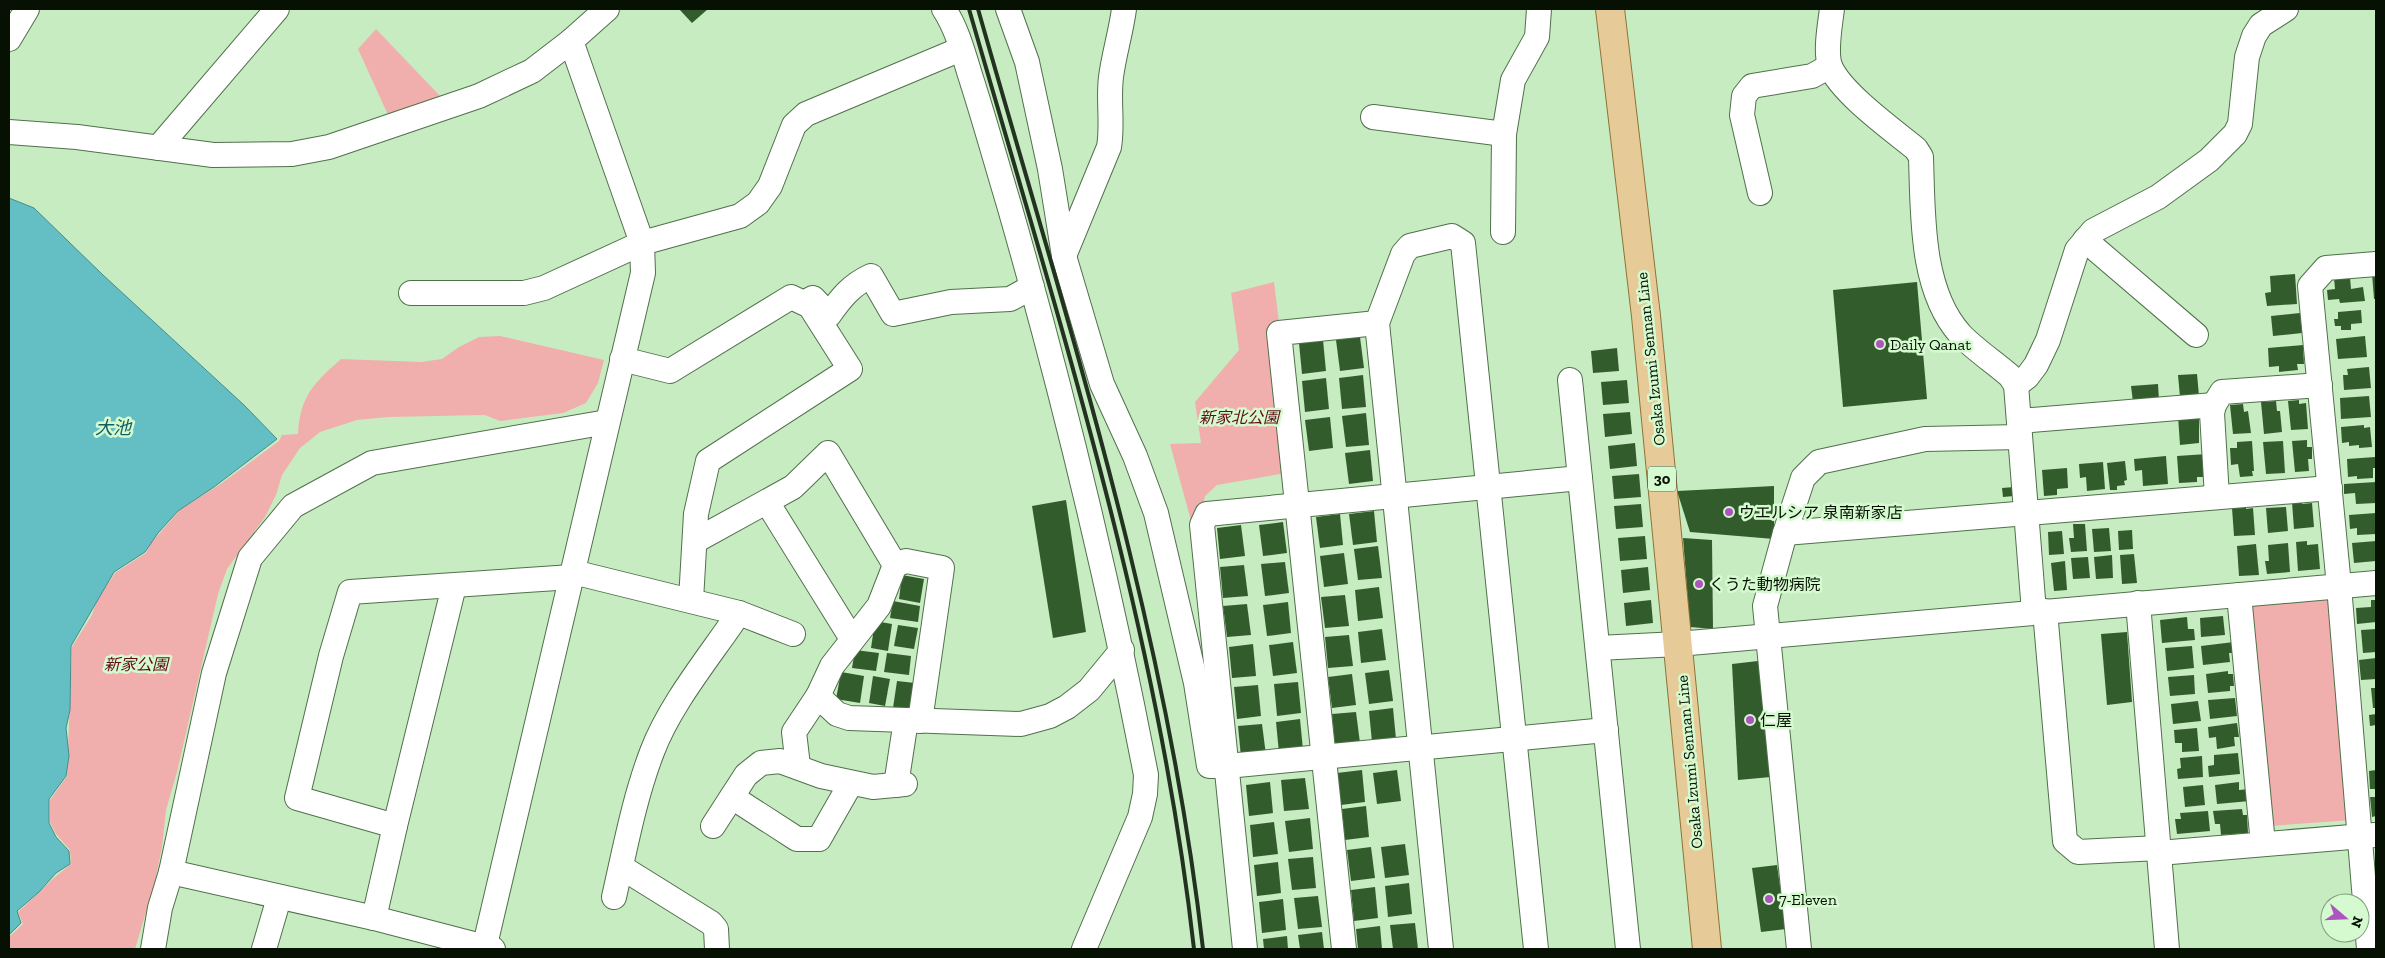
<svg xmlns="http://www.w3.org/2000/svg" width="2385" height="958" viewBox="0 0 2385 958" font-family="'Zilla Slab','Noto Sans JP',serif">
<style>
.green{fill:#f0afad}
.water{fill:#64bfc5;stroke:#488b8b}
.building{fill:#335c2d}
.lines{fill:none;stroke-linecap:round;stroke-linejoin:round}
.minor-casing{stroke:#50704b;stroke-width:26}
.major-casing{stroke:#8d7337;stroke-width:30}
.minor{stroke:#fff;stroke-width:24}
.major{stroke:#e6cb98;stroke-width:28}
.rail{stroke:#233220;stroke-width:4}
.poi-dot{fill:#ae53bf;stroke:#d5facf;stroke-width:2}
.labels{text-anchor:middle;stroke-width:5;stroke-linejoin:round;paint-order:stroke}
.shield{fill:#d5facf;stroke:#445741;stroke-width:1}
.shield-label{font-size:15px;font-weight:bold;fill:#061104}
.poi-label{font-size:16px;fill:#061104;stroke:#d5facf;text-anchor:start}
.street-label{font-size:16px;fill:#061104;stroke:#d5facf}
.park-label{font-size:16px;font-style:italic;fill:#620c17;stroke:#d5facf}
.water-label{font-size:18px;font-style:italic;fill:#115f63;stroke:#d5facf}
</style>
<rect width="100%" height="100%" fill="#c8ecc2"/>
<!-- green -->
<g class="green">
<path d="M376,29L441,97L389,117L358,49Z"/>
<path d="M1274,282L1279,322L1286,473L1217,485L1205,496L1196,539L1170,444L1201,443L1195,402L1239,350L1231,293Z"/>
<path d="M500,336L604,360L598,383L586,403L563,413L500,421L485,415L388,417L357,420L320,432L300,448L282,475L276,495L265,517L227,569L218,594L177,772L166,810L162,847L155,882L135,949H9V937L23,924L18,912C36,896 52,878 71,864L70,850L56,834L50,822V800L67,776L72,647L92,615L97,600L115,573L146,553L151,543L180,510L222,483L279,441L282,435L298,434C300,396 314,383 341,359L421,362L442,359L459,347L479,337Z"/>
<path d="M2333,594L2352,820L2270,826L2245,602Z"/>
</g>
<!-- water -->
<path class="water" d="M9,198L34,208L103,275L244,405L277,439L214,487L178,511L158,533L145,552L114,572L71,646L70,710L66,728L69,756L66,776L49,799V823L56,837L69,851L70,864L56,873L39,892L17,911L21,923L9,935Z"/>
<!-- building -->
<g class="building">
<path d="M679,9H708L692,23Z"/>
<path d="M2376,273V299H2374L2372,274Z"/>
<path d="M2295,274L2297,304L2267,306L2265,293L2271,292L2270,276Z"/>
<path d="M2350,277L2351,289L2363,287L2365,301L2340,303L2339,299L2328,300L2327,290L2335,289L2334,278Z"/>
<path d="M1917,282L1927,399L1843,407L1833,290Z"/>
<path d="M2361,310L2362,323L2351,324V330H2341V326H2335L2334,319H2338V312Z"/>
<path d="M2300,313L2302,333L2273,336L2271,316Z"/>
<path d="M2365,336L2367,357L2338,359L2336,339Z"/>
<path d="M1360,337L1364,368L1340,371L1336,340Z"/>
<path d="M1323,340L1326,371L1302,374L1299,343Z"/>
<path d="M2303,345L2304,364H2297L2298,370L2279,372V366L2269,367L2268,348Z"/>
<path d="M1617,348L1619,371L1593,373L1591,351Z"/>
<path d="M2369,367L2371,388L2344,390L2343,375H2348L2347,369Z"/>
<path d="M2197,374L2199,396L2180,397L2178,375Z"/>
<path d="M1363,375L1366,407L1342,409L1339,378Z"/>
<path d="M1326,378L1329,409L1305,412L1302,381Z"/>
<path d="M1627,380L1629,403L1603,405L1601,382Z"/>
<path d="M2158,384L2159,400L2133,402L2131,386Z"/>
<path d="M2369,396L2371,417L2341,419L2340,398Z"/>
<path d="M2299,400V404L2306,403L2308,429L2291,430L2288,401Z"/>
<path d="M2276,401L2277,411H2280L2282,432L2264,434L2261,402Z"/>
<path d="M2243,404L2244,412L2248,411L2251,433L2233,434L2230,405Z"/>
<path d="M1630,412L1632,434L1605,437L1603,414Z"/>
<path d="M1366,413L1369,445L1346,447L1342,416Z"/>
<path d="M2199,414V443L2180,445L2178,416Z"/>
<path d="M1330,417L1333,448L1309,451L1305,420Z"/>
<path d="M2364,425V428L2370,427L2372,447L2359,448V445L2349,446V442L2342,443L2341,427Z"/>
<path d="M2307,440V447H2312V459H2308L2309,471L2295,472L2292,441Z"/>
<path d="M2252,441L2254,471H2252L2253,476L2240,477L2238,464L2231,465L2230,448H2237V442Z"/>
<path d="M2283,441L2285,473L2266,474L2263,442Z"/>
<path d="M1635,443L1637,466L1610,469L1608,446Z"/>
<path d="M1370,450L1373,481L1349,484L1345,453Z"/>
<path d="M2207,454L2208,473H2204V477H2197V482L2179,483L2177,456Z"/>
<path d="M2166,456L2168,484L2143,486L2142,470L2135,471L2134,459Z"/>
<path d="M2375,457L2376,468H2373V478L2357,479V476L2348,477L2347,459Z"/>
<path d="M2125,461L2127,480L2124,481L2125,485L2117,486V490H2110L2107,463Z"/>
<path d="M2103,462L2105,489L2087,491L2086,477L2080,478L2079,464Z"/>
<path d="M2067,468L2068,488L2057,489V495L2044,496L2042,470Z"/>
<path d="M1639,474L1641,497L1614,499L1612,476Z"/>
<path d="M2376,482V503L2356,504L2355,493L2344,494V484Z"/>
<path d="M1774,486V539L1690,532L1677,491Z"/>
<path d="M2014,487V496L2003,497L2002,488Z"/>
<path d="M1066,500L1086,632L1053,638L1032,506Z"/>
<path d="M2302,501V504L2312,503L2314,527L2294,529L2292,502Z"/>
<path d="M1641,504L1643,527L1616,529L1614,506Z"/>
<path d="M2246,506V509L2253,508L2255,535L2234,536L2232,508Z"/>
<path d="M2286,507L2288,531L2268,533L2266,508Z"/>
<path d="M1374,511L1377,542L1353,545L1349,514Z"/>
<path d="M2376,513V534L2357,535V528L2350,529L2349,515Z"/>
<path d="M1340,514L1343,545L1320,548L1316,517Z"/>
<path d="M1283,522L1287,553L1263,556L1259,525Z"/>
<path d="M2073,524H2085L2087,551L2071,552L2069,538H2074Z"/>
<path d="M1241,525L1245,556L1220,559L1217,528Z"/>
<path d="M2109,528L2111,551L2094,552L2092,529Z"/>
<path d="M2132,530L2133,549L2119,550L2118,531Z"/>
<path d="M2062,531L2064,554L2049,555L2048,532Z"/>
<path d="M1645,536L1647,559L1620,561L1618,538Z"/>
<path d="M1683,538L1712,540L1713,629L1690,627Z"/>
<path d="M2307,541V545L2318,544L2320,569L2298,571L2296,542Z"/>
<path d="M2376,541V561L2354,563L2352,543Z"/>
<path d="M2288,543L2290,572L2267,574L2265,561H2269L2268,545Z"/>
<path d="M2256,544L2259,575L2239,576L2237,546Z"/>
<path d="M1378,546L1382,578L1358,580L1354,549Z"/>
<path d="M1344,553L1348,584L1324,587L1320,556Z"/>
<path d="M2134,554L2137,583L2122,584L2120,555Z"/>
<path d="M2112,555L2113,578L2096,579L2094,557Z"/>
<path d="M2088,557L2090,578L2073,579L2071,558Z"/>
<path d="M2065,561L2067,590L2054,591L2051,563Z"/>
<path d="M1285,562L1289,593L1265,596L1261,564Z"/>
<path d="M1244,565L1248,596L1223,598L1220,567Z"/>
<path d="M1648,567L1650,590L1623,593L1621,570Z"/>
<path d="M902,575L924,579L920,603L899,599Z"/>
<path d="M1379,587L1383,618L1358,621L1355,590Z"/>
<path d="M1345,595L1349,626L1325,628L1321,597Z"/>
<path d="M1651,600L1653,623L1626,626L1624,603Z"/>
<path d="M2371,600H2376V622L2357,624L2356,608L2371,607Z"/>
<path d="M893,601L920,606L918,622L890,618Z"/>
<path d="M1288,602L1291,633L1267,636L1263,605Z"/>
<path d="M1247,604L1251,635L1227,637L1223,606Z"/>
<path d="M2223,616L2225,635L2201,637L2200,618Z"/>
<path d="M2187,617L2188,629H2194L2195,640L2162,643L2160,620Z"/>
<path d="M875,621L892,624L888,651L871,648Z"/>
<path d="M898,625L918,628L914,649L894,646Z"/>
<path d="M1382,629L1386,660L1361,663L1358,632Z"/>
<path d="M2376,629V652L2363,653L2361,630Z"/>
<path d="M2127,632L2132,702L2107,705L2101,634Z"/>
<path d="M1349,635L1353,666L1328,668L1325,637Z"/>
<path d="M1293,642L1297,673L1273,676L1269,645Z"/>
<path d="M2234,642L2235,653H2229L2230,662L2203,665L2201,646Z"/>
<path d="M1253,644L1256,676L1232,678L1229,647Z"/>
<path d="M2192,646L2194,668L2167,671L2165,648Z"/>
<path d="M855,650L879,653L876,671L852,668Z"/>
<path d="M887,653L911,656L909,675L884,672Z"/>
<path d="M2376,658V679L2361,680L2359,660Z"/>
<path d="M1758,661L1771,777L1738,780L1732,664Z"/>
<path d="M1389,670L1393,701L1369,704L1365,673Z"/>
<path d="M2228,671V674H2233L2234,686H2230V691L2208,693L2206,674Z"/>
<path d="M841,672L864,676L860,703L836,699Z"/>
<path d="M1352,674L1356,705L1332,708L1328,677Z"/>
<path d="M2194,675L2195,694L2170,696L2168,677Z"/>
<path d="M873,676L890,679L885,706L869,703Z"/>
<path d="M897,681L915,683L910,710L893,708Z"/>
<path d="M1298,682L1301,713L1277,716L1274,684Z"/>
<path d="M1258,685L1261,716L1237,719L1234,687Z"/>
<path d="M2371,688H2376V708H2373Z"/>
<path d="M2235,698L2237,716L2210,719L2208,700Z"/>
<path d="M2198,701L2201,721L2173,724L2171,704Z"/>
<path d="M1393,708L1396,739L1372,742L1369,711Z"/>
<path d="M1356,712L1360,743L1335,745L1332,714Z"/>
<path d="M2376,714V725L2370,726L2369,715Z"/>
<path d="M1300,719L1303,750L1279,753L1276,722Z"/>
<path d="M2237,723L2239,737H2234L2235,746L2217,749L2216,737L2209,738L2208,727Z"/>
<path d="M1262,724L1266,755L1241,757L1238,726Z"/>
<path d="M2197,728L2199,751L2182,752V743H2175L2174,730Z"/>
<path d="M2238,753L2240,774L2209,777L2208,766L2214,765V755Z"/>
<path d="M2202,756L2203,777L2178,779L2177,769L2181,768L2180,758Z"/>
<path d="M1362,770L1365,802L1341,805L1337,773Z"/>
<path d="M1397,770L1401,801L1377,804L1373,773Z"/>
<path d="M2376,770V789H2370L2369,771Z"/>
<path d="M1305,778L1309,809L1284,811L1281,780Z"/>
<path d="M1270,782L1273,813L1249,816L1246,785Z"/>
<path d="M2239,782V790L2249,789L2250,801L2217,804L2215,785Z"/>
<path d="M2203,785L2205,805L2185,807L2183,787Z"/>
<path d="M2370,797H2376V816L2372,817Z"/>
<path d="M1366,806L1369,837L1345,840L1342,809Z"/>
<path d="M2242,809L2243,815H2247L2248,833L2221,835L2220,824H2215L2213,811Z"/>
<path d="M2208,811L2210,831L2177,834L2175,819H2181L2180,813Z"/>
<path d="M1310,818L1313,849L1289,852L1285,821Z"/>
<path d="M1274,822L1278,854L1253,857L1250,825Z"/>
<path d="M1405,844L1409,875L1385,878L1381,847Z"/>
<path d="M1371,847L1375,878L1351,881L1347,850Z"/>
<path d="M1313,857L1316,888L1292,890L1288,859Z"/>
<path d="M1278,862L1281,893L1257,896L1254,865Z"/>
<path d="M1777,865L1786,929L1761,932L1752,868Z"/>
<path d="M1409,883L1412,914L1388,917L1385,886Z"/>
<path d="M1375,887L1378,918L1354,921L1351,890Z"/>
<path d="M1318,896L1322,927L1298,929L1294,898Z"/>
<path d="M1283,899L1286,930L1262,933L1259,902Z"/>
<path d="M1415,923L1418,949H1393L1390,925Z"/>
<path d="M1380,926L1382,949H1358L1356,929Z"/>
<path d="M1322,932L1324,949H1300L1298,935Z"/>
<path d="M1287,936L1288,949H1264L1263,939Z"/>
</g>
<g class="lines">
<!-- minor casing -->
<g class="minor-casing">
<g id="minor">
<path d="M944,9C957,29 963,52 970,75C984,118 996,162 1009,205C1063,393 1109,583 1146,775L1145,794L1140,817L1084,949"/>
<path d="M1008,9L1027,62L1050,169L1064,256L1102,384L1135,456L1156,513L1196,683L1209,766H1227L1606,730"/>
<path d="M1832,9C1830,24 1825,52 1830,66C1841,93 1893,130 1916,149L1921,157C1923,213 1920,289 1960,334C1974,349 1994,362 2010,376L2016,385L2034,612"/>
<path d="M9,39L27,9"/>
<path d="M1373,117L1504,134"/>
<path d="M9,132L77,137L213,155L292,154L329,147L479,96L532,71L571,41L607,9"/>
<path d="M158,148L277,9"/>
<path d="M1760,193L1742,115L1744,96L1752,86L1812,76L1830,66"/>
<path d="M1503,232L1504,134L1513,80L1537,37L1539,9"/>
<path d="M2085,240L2196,335"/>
<path d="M1064,256L1109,147C1113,124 1108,101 1111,77C1114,54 1121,32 1124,9"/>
<path d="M411,293H524L544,288L642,243L740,216L758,203L770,186L794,125L806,114L961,49"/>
<path d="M811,299L813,298L829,315C841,298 851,285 871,276L893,314L951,302L1010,299L1032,287"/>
<path d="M622,359L670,371L791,297L810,306L850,369L708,461L696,514L691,600"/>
<path d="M1570,380L1628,949"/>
<path d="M2016,385L2027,377L2036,365L2048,340L2077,250L2093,231L2158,197L2209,160L2235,134L2240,124L2247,57L2254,36L2261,25L2286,9"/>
<path d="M2020,421L2214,405"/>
<path d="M2217,497L2212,413L2214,405L2222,392L2320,385"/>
<path d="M767,502L852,639"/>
<path d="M1785,533L2330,488"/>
<path d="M695,541L793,487L828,453L895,565L879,606L832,666L818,696L794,732L798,766"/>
<path d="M895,565L906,561L942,568L920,721"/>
<path d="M573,572L739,613L793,634"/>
<path d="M2239,595L2263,844"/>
<path d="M2138,603L2167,949"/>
<path d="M2045,611L2065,841L2078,852L2159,848"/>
<path d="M1598,648L1678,644L2376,583"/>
<path d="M818,696L837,714L849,718L1021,724L1050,716L1067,707L1089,690L1122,650"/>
<path d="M896,785L906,720"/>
<path d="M732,797L797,839H819L851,783"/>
<path d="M395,826L454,586"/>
<path d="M713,826L746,775L761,763L780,761L821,776L873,787L905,784"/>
<path d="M2159,853L2375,835"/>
<path d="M621,867L711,923L716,929L717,949"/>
<path d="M171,872L374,918L493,949"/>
<path d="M614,897C625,849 634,799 652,752C670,704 710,656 739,613"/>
<path d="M374,918L395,826L297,798L331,656L350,592L572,577"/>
<path d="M153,949L160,908L171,872L214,673L250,558L293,506L372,463L607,422"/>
<path d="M264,949L279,898"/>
<path d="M484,949L643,273L642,243L571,41"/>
<path d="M1245,949L1202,525L1207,514L1580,478"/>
<path d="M1344,949L1279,333L1377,323"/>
<path d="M1441,949L1377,323L1403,254L1410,246L1452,236L1463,243L1536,949"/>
<path d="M1799,949L1765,606L1785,533L1803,478L1819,462L1925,439L2020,437"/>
<path d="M2369,949L2339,586L2310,286L2326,268L2376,264"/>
</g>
</g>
<!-- major casing -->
<g class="major-casing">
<path id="major" d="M1610,9L1646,316L1707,949"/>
</g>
<!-- minor -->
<use href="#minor" class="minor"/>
<!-- major -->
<use href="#major" class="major"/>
<!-- rail -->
<g class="rail">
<path d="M969,9C1058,318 1158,628 1194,949"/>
<path d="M978,9C1066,319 1167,628 1203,949"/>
</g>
</g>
<!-- markers -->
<g class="poi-dot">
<circle cx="1880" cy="344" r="5"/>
<circle cx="1729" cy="512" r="5"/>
<circle cx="1699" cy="584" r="5"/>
<circle cx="1750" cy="720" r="5"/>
<circle cx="1769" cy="899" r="5"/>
</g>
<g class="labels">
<!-- shield labels -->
<rect class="shield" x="1648" y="466.5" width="28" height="25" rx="4"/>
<g class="shield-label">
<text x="1662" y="484">30</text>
</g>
<!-- poi labels -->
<g class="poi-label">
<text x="1890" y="350">Daily Qanat</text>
<text x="1739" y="518">ウエルシア 泉南新家店</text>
<text x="1709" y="590">くうた動物病院</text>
<text x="1760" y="726">仁屋</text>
<text x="1779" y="905">7-Eleven</text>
</g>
<!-- street labels -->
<g class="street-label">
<text transform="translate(1650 359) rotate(-96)" y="6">Osaka Izumi Sennan Line</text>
<text transform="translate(1689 762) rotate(-95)" y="6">Osaka Izumi Sennan Line</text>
</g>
<!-- park labels -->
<g class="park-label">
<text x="1239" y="423">新家北公園</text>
<text x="136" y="670">新家公園</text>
</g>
<!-- water labels -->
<g class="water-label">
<text x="113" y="434">大池</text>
</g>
</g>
<!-- border -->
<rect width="2385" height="958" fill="none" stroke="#061104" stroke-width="20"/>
<!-- north arrow -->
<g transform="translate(2345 918) rotate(109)"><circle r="24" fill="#d5facf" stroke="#829d7e"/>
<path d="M0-4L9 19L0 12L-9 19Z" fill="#ae53bf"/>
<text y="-8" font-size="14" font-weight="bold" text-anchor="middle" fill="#061104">N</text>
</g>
</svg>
